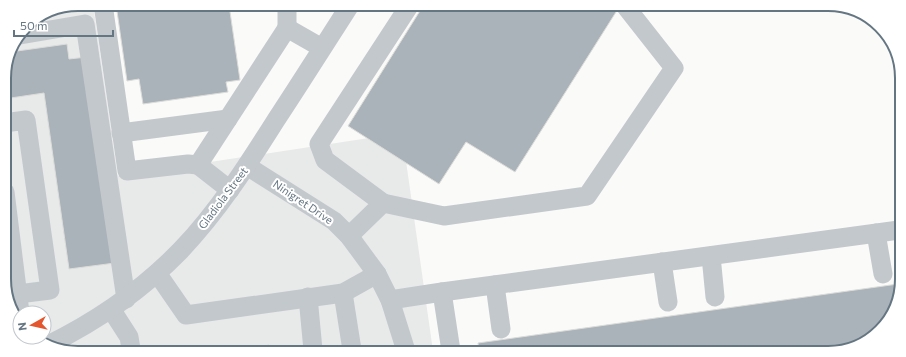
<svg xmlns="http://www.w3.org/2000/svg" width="906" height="357" viewBox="0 0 906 357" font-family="Commissioner,sans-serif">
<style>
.built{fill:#e8e9e9}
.building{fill:#aab3b9;stroke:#dcdcda}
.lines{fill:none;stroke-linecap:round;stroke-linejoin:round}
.minor{stroke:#c3c8cc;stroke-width:19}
.labels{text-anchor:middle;stroke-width:4;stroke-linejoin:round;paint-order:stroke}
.street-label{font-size:11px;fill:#657683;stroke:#fff}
.rim{fill:none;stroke:#657683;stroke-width:2}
</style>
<rect width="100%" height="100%" fill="#fafaf8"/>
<!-- built -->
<path class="built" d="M78,4H93L118,176L402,133L433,351L54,349L36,337H44V313H20V323L5,293L4,73L12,45L29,23Z"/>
<!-- building -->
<g class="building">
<path d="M116,4L229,5L240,80L226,82L228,92L143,104L139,79L127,81Z"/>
<path d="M423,6L608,7L616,12L515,172L466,142L439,184L348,126Z"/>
<path d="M67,44L69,59L87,57L115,263L69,269L44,93L4,99V73L10,52Z"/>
<path d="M898,284V303L873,338L833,353L479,351L478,343Z"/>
<path d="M269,345L270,350H232Z"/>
</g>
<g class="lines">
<!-- minor -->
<g class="minor">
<path d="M103,4L127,171L188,164L198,165"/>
<path d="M287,28V9"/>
<path d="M20,35L85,24L126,299"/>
<path d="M4,123L26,120L50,290L18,294"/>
<path d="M121,133L228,119"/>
<path d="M247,166L334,221L349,236L377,274L390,300L406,351"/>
<path d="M230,190L198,165L287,28L322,48"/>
<path d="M5,192L20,313"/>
<path d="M383,203L444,216L587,196L674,68L626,7"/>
<path d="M876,233L883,274"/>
<path d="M349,236L383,203L325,160L319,144L409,6"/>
<path d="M711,256L715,297"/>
<path d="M662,262L668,302"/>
<path d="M157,273L186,315L343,293L377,274"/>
<path d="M495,285L501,329"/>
<path d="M442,292L899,230"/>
<path d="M343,293L352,350"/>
<path d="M308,297L313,350"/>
<path d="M390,300L442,292L451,351"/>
<path d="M111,309L129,337L131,349"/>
<path d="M48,345C97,321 143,289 181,250C218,211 247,166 276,120C301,82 325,44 350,5"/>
</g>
</g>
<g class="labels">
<!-- street labels -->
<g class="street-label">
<text transform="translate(223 198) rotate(-53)" y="4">Gladiola Street</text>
<text transform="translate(303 202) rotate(34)" y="4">Ninigret Drive</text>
</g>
</g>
<!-- crop -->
<path d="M0 0H906V357H0ZM78 11H828A67 67 0 0 1 895 78V279A67 67 0 0 1 828 346H78A67 67 0 0 1 11 279V78A67 67 0 0 1 78 11Z" fill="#fff" fill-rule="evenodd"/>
<path class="rim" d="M78 11H828A67 67 0 0 1 895 78V279A67 67 0 0 1 828 346H78A67 67 0 0 1 11 279V78A67 67 0 0 1 78 11Z"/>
<!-- north arrow -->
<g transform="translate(32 325) rotate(262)"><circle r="19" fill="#ffffff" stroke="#c1c8cd"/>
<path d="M0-3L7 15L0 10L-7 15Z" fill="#e4572e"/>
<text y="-6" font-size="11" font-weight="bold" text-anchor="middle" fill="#657683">N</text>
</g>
<!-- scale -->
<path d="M14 30v6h99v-6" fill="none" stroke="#657683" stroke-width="2"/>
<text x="20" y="30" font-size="12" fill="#657683" stroke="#ffffff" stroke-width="3" paint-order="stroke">50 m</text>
</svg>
